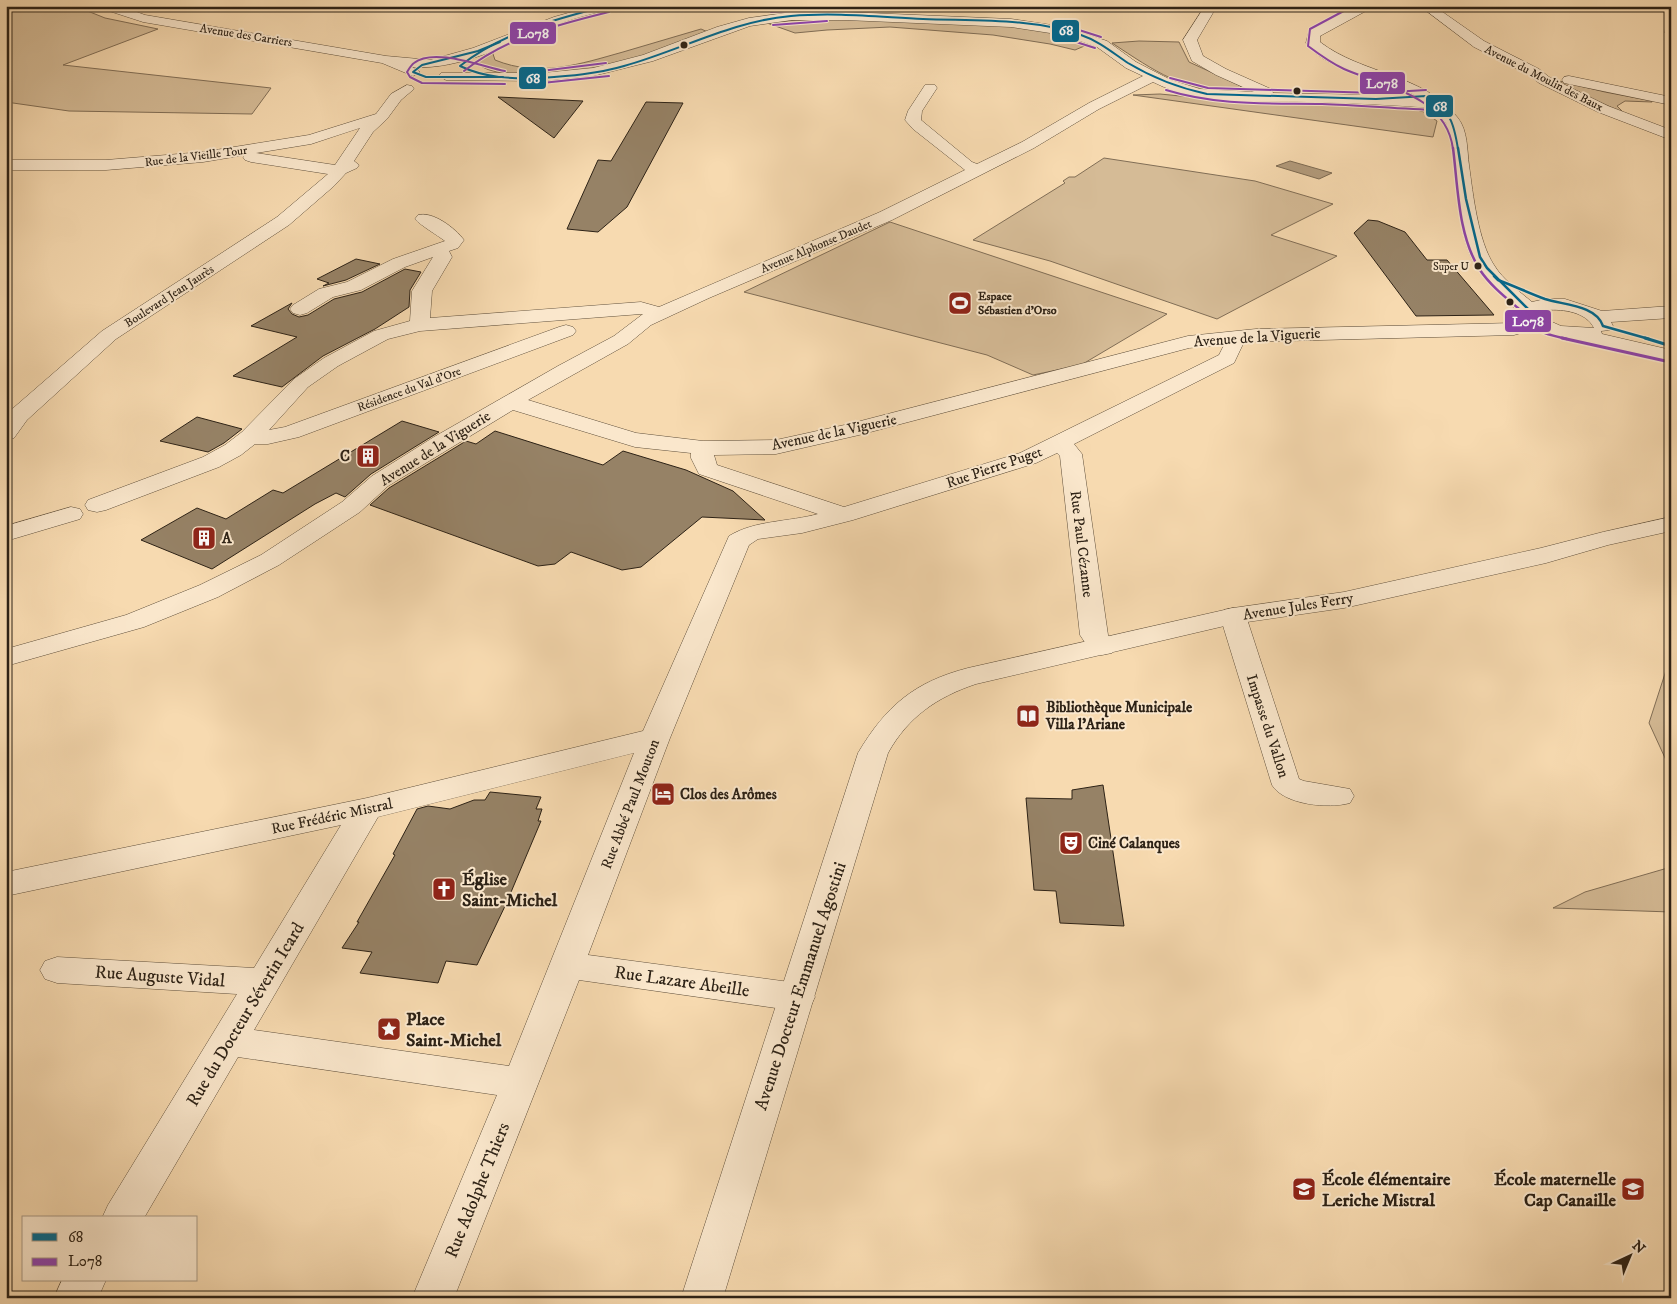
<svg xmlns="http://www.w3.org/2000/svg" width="1677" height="1304" viewBox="0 0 1677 1304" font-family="'IM FELL DW Pica',serif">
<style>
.green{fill:#d5bb96;stroke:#816e56}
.water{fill:#b29b7c;stroke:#7d6b53}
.building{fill:#968266;stroke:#2d2216}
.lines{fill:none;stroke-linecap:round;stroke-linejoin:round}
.minor-casing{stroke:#60503c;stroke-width:1}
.tertiary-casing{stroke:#60503c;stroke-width:1}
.minor{fill:#fae7cc;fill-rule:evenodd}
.tertiary{fill:#fae7cc;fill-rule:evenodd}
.bus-1-far2-casing{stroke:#fae7cc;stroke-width:4}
.bus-1-far1-casing{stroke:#fae7cc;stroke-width:5}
.bus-1-casing{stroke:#fae7cc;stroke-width:6}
.bus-2-far2-casing{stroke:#fae7cc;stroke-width:4}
.bus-2-far1-casing{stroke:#fae7cc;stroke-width:5}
.bus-2-casing{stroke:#fae7cc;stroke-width:6}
.bus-1-far2{stroke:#006990;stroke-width:2}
.bus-1-far1{stroke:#006990;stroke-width:2.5}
.bus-1{stroke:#006990;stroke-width:3}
.bus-2-far2{stroke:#8e44ad;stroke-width:2}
.bus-2-far1{stroke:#8e44ad;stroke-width:2.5}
.bus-2{stroke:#8e44ad;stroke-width:3}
.bus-dot{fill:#2d2216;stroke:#fae7cc;stroke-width:2}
.labels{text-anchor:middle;stroke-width:4;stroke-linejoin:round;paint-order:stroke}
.far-bus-label{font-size:11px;fill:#2d2216;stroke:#fae7cc;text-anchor:end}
.far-street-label{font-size:12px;fill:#2d2216;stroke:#fae7cc}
.far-poi-label{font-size:12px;font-weight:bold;fill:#2d2216;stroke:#fae7cc;text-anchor:start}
.street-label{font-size:15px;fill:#2d2216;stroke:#fae7cc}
.poi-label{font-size:15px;font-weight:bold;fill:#2d2216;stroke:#fae7cc;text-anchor:start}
.near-poi-label{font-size:18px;font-weight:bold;fill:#2d2216;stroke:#fae7cc;text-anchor:start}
.near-street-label{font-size:18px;fill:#2d2216;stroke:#fae7cc}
.line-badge{stroke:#fae7cc;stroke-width:2}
.badge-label{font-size:14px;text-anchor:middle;font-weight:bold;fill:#fff}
</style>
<rect width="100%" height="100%" fill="#f7dab0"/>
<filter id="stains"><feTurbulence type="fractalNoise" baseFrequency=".004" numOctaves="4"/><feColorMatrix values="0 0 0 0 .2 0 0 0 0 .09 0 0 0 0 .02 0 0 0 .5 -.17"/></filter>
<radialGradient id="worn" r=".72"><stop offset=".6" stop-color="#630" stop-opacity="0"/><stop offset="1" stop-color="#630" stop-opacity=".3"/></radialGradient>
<!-- green -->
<g class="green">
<path d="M6,6H75L105,18L158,29L63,65L271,88L252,114L69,111L6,102Z"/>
<path d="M834,19L1010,26L1054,33L1089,44L1075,50L1050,44L993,35L890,27L827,30L795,33L767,23L796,20Z"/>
<path d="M701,29L708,32C682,41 655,52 628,61C602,69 495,85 478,63L487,53L497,48L493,54L495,60C539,78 580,64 623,52C649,44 675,37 701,29Z"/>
<path d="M1139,41L1179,42L1189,62L1241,86L1238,91C1184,93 1155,71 1112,43Z"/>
<path d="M1551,79L1605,92L1652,101V102L1625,101L1617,106L1624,113L1549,80Z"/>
<path d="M1160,94L1241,102L1403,106L1424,112L1437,121L1433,137L1133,95Z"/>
<path d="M1104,158L1255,181L1333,204L1271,235L1337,256L1217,319L1050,261L973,240L1065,183L1063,181L1069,177H1075Z"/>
<path d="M890,222L1167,314L1081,365L1033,375L987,355L744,292Z"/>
<path d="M1671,655V771L1649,723Z"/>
<path d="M1671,867V912L1553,908L1585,892Z"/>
</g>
<!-- water -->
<path class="water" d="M1290,161L1332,173L1319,179L1276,166Z"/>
<!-- building -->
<g class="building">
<path d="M498,97L583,101L554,138Z"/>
<path d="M646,102L683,103L627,207L598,232L567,229L598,160L611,161Z"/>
<path d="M1368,220L1378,221L1405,232L1427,260H1447L1494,315L1416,316L1354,233Z"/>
<path d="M356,259L380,264L346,280L323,286L329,283L317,279Z"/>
<path d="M405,269L421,272L410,290L409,307L375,329L323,356L282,387L233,376L297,337L251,326L292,303L288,309L292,314L299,317L308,315L334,299L362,292Z"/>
<path d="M197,417L242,429L224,443L208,452L160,441Z"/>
<path d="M402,421L439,432L371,474L345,497L336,493L315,504L212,569L141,540L197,508L226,519L273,490L283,493Z"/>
<path d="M495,431L603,465L623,451L686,470L733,491L765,520L702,517L641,567L622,570L571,552L555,564L538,566L370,505L389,488L466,441L476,444Z"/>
<path d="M1103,785L1124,926L1060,923L1056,891L1034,890L1026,798L1072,799V790Z"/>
<path d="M490,792L541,797L536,809H542L538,821H541L506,904L477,965L446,961L438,983L360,973L372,952L342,948L359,922H357L395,855L393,854L417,809L428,806L450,809L474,800H485Z"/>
</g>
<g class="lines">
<!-- minor casing -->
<g class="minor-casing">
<g id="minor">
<path d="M101,6H120L145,15L386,56L430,60L473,48L554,17L593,6H613L611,9C594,14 576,17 559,24C516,41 459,71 412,67L420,72L413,76L382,63L143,22L103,9Z"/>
<path d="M1205,6H1217L1197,40L1203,56L1226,69L1271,89L1273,93L1376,95L1420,98C1388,78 1330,75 1306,43L1309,31C1332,18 1348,6 1375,6L1320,36V42C1363,75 1423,73 1458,118C1468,131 1467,150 1469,165C1473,194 1478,241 1494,265C1503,280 1519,291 1532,302L1545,299H1565L1602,311L1671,306V318L1611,322L1613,326L1610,330L1601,331L1602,334L1671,350V362L1544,333L1530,326L1521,314C1504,298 1485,284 1474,263C1455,228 1457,171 1449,132L1446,123L1434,108C1392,105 1350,103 1308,102C1257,101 1200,106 1153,82L1099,109L1034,148L892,220L709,298L651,325L628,344L528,400L636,433L703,441L776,440L849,424L1188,336L1256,329L1514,323L1521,325L1524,329L1521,333L1514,335L1244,342L1234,363L1074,444L1082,454L1108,635L1116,647L1112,653L1102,655L1092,653L1080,635L1060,456L1057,453L1036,463L853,520L802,533L758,539L749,545L670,738L588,955L797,983L810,987L815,997L810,1007L797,1011L579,980L454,1298H412L497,1095L238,1057L144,1218H102L108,1205L237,994L57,983L45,979L40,970L45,961L57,957L254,968L341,825L6,896V872L367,798L643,731L729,536C755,520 789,522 818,514L699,474L691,458V453L635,447L513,410L388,486L360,512L279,565L218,597L144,627L6,666V649L126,615L200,585L261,555L342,502L372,476L434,437L558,366L614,336L643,314H641L420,331L388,339L338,366L308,387L269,430L285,427L559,327L566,325L573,327L576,331L573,335L299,437L268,444H255L241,455L219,467L106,510L97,512L88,510L85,505L88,500L203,457L225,445L242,432L294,379L324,358L374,331L410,321L412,291L433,257L405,267L361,290L333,297L307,313L300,315L293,313L290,309L293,305L319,289L347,282L393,259L445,241C437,235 420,225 415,219L418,215C433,211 455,228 464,240L458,248L449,251L452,257L432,291L430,318L641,302L659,307L880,212L965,170L913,129L905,120L908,111L925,85H935L937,88L922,111L921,120L972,162L977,164L1022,142L1089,103L1143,76L1126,68L1097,47L1063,35L1011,27L845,20H792L750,26L653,61L593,76L542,81L446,80L439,76L441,73H542L593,68L643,55L717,27L749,18L792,12H845L1011,19L1065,27L1107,41L1136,62L1171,80L1200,89L1254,92L1216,75L1192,61L1183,40ZM1547,310C1564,309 1586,312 1594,328L1561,326L1550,321L1541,315ZM1224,345L1219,355L1020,453L844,507L717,465L714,455L776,454L859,435L1189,348ZM634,753L509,1066L254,1030L378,817Z"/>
<path d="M1420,6H1434L1484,41L1539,69L1549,77L1608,106L1671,130V140L1598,112L1539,83L1529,75L1474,47Z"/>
<path d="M1671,24V37L1665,33L1666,25Z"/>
<path d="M1569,76L1671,97V105L1564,83L1562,80L1564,77Z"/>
<path d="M407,85L412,86L414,89L401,100L387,119L373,132L354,161L359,165L357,168L346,173L334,186L289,225L116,339L27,420L14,438L6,440V417L11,410L102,331L277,217L328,174L251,162L245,160L243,157L245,155L203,162L106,170H6V160H106L203,152L309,135L376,114L391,94ZM360,128L335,165L256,153L311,144Z"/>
<path d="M71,507L80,509L83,514L80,519L6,541V526Z"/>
<path d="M1233,608L1242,610L1246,616L1299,779L1304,781L1350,789L1354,796L1350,803C1329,809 1284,805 1272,785L1220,616L1224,610Z"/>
<path d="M62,1280H106L98,1298H54Z"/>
</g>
</g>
<!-- tertiary casing -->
<g class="tertiary-casing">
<path id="tertiary" d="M1671,517V531L1608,545L1546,563L1344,608L1233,624L976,684C937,697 908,717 888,753L723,1298H681L858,753C886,706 914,682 968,668L1233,608L1344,592L1541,548L1603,532Z"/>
</g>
<!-- minor -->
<use href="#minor" class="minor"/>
<!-- tertiary -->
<use href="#tertiary" class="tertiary"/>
<!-- bus-1-far2 casing -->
<g class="bus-1-far2-casing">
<g id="bus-1-far2">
<path d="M606,6C554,20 503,32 460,66C485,78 512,79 540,78C568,76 597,74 624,66C681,50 732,21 791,16C835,12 880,17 923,19C976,21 1031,18 1081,35C1099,41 1113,53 1128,63C1153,78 1179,88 1207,94L1376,99L1426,96C1451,115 1453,118 1458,149"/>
<path d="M500,42L478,51L422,65L413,72L426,77H503"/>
</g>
</g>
<!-- bus-1-far1 casing -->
<g class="bus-1-far1-casing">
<g id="bus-1-far1">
<path d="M1458,148L1466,199L1480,257L1487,268L1531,312"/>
<path d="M1494,276L1498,280C1514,286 1529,293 1545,299C1563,305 1596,305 1603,326L1649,339"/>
</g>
</g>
<!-- bus-1 casing -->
<g class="bus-1-casing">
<path id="bus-1" d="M1645,338L1671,346"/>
</g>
<!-- bus-2-far2 casing -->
<g class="bus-2-far2-casing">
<g id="bus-2-far2">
<path d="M1353,6L1310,29L1308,46C1320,55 1331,63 1344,69C1385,87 1446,95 1453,149"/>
<path d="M771,12L827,9"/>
<path d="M1057,23L1101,37"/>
<path d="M773,25L827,21"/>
<path d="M1054,35L1095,48"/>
<path d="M464,71C507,37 557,25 609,12"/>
<path d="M505,71C483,67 434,47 414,63C411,65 409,69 407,72L410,77L422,83L505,84"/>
<path d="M541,71L606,63"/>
<path d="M1170,78L1208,88L1376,93L1426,90"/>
<path d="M542,83L609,76"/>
<path d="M1166,90C1218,106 1269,103 1322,104C1360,105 1399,109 1437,110"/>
</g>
</g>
<!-- bus-2-far1 casing -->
<g class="bus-2-far1-casing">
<path id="bus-2-far1" d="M1453,148C1458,187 1458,236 1480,270C1490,285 1505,297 1518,308C1523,313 1525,318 1529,323C1540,334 1554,336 1567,339"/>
</g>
<!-- bus-2 casing -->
<g class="bus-2-casing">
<path id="bus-2" d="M1562,338L1670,362"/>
</g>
<!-- bus-1-far2 -->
<use href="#bus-1-far2" class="bus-1-far2"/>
<!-- bus-1-far1 -->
<use href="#bus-1-far1" class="bus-1-far1"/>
<!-- bus-1 -->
<use href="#bus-1" class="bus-1"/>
<!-- bus-2-far2 -->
<use href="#bus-2-far2" class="bus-2-far2"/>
<!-- bus-2-far1 -->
<use href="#bus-2-far1" class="bus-2-far1"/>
<!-- bus-2 -->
<use href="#bus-2" class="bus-2"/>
</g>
<!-- icons -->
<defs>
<g id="stadium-square" transform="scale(1.25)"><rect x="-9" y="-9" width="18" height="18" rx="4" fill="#8f2418" stroke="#fae7cc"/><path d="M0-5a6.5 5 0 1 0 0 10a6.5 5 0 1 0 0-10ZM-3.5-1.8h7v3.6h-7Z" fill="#fff"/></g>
<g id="building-square" transform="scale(1.25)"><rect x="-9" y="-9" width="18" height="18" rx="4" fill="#8f2418" stroke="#fae7cc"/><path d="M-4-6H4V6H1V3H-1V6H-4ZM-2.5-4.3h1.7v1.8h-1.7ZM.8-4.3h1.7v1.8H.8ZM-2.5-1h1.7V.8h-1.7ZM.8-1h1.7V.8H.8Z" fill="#fff"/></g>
<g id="library-square" transform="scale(1.25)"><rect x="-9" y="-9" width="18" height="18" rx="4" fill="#8f2418" stroke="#fae7cc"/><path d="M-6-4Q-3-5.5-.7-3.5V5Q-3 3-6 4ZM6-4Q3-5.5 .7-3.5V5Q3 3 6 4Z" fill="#fff"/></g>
<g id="hotel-square" transform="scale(1.25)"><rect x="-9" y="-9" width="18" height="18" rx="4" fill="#8f2418" stroke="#fae7cc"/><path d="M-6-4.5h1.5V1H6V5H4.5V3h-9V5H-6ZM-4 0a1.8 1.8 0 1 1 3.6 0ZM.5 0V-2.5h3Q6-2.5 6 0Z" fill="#fff"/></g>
<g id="theatre-square" transform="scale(1.25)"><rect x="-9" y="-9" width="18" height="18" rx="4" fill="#8f2418" stroke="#fae7cc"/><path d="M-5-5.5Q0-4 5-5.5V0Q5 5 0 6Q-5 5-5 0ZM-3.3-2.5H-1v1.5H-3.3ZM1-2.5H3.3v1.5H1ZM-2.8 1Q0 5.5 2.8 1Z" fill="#fff"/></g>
<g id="church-square" transform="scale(1.25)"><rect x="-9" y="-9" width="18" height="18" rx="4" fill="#8f2418" stroke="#fae7cc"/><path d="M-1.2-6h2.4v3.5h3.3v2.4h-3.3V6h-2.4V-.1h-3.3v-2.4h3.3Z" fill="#fff"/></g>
<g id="sight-square" transform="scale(1.25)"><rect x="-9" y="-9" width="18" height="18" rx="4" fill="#8f2418" stroke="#fae7cc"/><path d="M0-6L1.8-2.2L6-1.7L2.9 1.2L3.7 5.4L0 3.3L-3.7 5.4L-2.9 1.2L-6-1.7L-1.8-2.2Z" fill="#fff"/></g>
<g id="school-square" transform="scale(1.25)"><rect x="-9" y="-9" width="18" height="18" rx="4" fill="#8f2418" stroke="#fae7cc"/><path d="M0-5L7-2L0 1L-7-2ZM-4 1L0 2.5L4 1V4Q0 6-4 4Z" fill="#fff"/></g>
</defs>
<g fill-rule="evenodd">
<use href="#stadium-square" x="960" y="303"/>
<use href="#building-square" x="368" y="456"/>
<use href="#building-square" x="204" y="538"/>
<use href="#library-square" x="1028" y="716"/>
<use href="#hotel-square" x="663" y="794"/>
<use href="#theatre-square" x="1071" y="843"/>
<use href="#church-square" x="444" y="889"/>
<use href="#sight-square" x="389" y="1029"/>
<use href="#school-square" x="1304" y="1189"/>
<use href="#school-square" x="1633" y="1189"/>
</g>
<!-- markers -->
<g class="bus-dot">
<circle cx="684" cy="45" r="4.5"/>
<circle cx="1297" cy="91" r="4.5"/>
<circle cx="1478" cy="266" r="4.5"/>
<circle cx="1510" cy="302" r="4.5"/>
</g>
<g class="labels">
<!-- far-bus labels -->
<g class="far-bus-label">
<text x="1469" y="270">Super U</text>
</g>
<!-- far-street labels -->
<g class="far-street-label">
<text transform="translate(246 35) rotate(9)" y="4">Avenue des Carriers</text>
<text transform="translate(1544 78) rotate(27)" y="4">Avenue du Moulin des Baux</text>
<text transform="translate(196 156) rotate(-7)" y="4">Rue de la Vieille Tour</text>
<text transform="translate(816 246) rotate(-23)" y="4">Avenue Alphonse Daudet</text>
<text transform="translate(169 296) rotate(-33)" y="4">Boulevard Jean Jaurès</text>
<text transform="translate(409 389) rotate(-20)" y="4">Résidence du Val d'Ore</text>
</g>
<!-- far-poi labels -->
<g class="far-poi-label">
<text x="978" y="300">Espace<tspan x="978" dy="14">Sébastien d'Orso</tspan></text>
</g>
<!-- street labels -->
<g class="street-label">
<text transform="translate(1257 337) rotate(-4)" y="5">Avenue de la Viguerie</text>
<text transform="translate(834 432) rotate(-12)" y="5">Avenue de la Viguerie</text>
<text transform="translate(435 448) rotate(-32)" y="5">Avenue de la Viguerie</text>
<text transform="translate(994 467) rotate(-19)" y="5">Rue Pierre Puget</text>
<text transform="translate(1082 544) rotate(83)" y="5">Rue Paul Cézanne</text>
<text transform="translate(1298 606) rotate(-9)" y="5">Avenue Jules Ferry</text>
<text transform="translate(1268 726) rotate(72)" y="5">Impasse du Vallon</text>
<text transform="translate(630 804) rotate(-69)" y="5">Rue Abbé Paul Mouton</text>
<text transform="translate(332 816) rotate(-12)" y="5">Rue Frédéric Mistral</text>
</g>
<!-- poi labels -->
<g class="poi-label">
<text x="350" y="461" text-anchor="end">C</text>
<text x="222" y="543">A</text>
<text x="1046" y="712">Bibliothèque Municipale<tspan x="1046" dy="17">Villa l'Ariane</tspan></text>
<text x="680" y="799">Clos des Arômes</text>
<text x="1088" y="848">Ciné Calanques</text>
</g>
<!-- near-poi labels -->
<g class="near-poi-label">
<text x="462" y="885">Église<tspan x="462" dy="21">Saint-Michel</tspan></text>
<text x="406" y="1025">Place<tspan x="406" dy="21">Saint-Michel</tspan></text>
<text x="1322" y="1185">École élémentaire<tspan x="1322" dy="21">Leriche Mistral</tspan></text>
<text x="1616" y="1185" text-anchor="end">École maternelle<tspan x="1616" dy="21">Cap Canaille</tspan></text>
</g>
<!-- near-street labels -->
<g class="near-street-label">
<text transform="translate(160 976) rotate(4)" y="6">Rue Auguste Vidal</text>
<text transform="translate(682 981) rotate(8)" y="6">Rue Lazare Abeille</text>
<text transform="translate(800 986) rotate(-72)" y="6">Avenue Docteur Emmanuel Agostini</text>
<text transform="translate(245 1014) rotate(-59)" y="6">Rue du Docteur Séverin Icard</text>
<text transform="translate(477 1190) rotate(-68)" y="6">Rue Adolphe Thiers</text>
</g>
</g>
<g class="line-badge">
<rect x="1051" y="19" width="29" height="24" rx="5" fill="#006990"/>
<rect x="509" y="21" width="48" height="24" rx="5" fill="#8e44ad"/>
<rect x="518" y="66" width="29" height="24" rx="5" fill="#006990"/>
<rect x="1359" y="71" width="47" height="24" rx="5" fill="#8e44ad"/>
<rect x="1425" y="94" width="29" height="24" rx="5" fill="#006990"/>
<rect x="1504" y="309" width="48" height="24" rx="5" fill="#8e44ad"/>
</g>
<g class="badge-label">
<text x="1066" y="35">68</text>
<text x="533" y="38">L078</text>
<text x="533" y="83">68</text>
<text x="1382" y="88">L078</text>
<text x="1440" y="111">68</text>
<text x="1528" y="326">L078</text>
</g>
<!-- margin -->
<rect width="1677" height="1304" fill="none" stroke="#f7dab0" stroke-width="25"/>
<rect x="8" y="8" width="1662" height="1289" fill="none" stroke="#2d2216" stroke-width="2.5"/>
<rect x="12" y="12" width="1652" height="1279" fill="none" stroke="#2d2216"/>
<!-- legend -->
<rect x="22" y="1216" width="175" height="65" fill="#fae7cc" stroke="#a89883"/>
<rect x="32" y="1233" width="25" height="8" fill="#006990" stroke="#a89883"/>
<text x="68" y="1242" font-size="15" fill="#2d2216">68</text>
<rect x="32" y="1258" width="25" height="8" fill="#8e44ad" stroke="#a89883"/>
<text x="68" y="1266" font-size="15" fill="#2d2216">L078</text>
<!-- north arrow -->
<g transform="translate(1630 1256) rotate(44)" stroke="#fae7cc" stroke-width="4" paint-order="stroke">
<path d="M0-4L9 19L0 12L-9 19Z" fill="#2d2216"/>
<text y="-8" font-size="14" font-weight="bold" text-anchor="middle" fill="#2d2216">N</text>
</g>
<rect width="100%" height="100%" filter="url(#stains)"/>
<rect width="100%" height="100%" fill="url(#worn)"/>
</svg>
